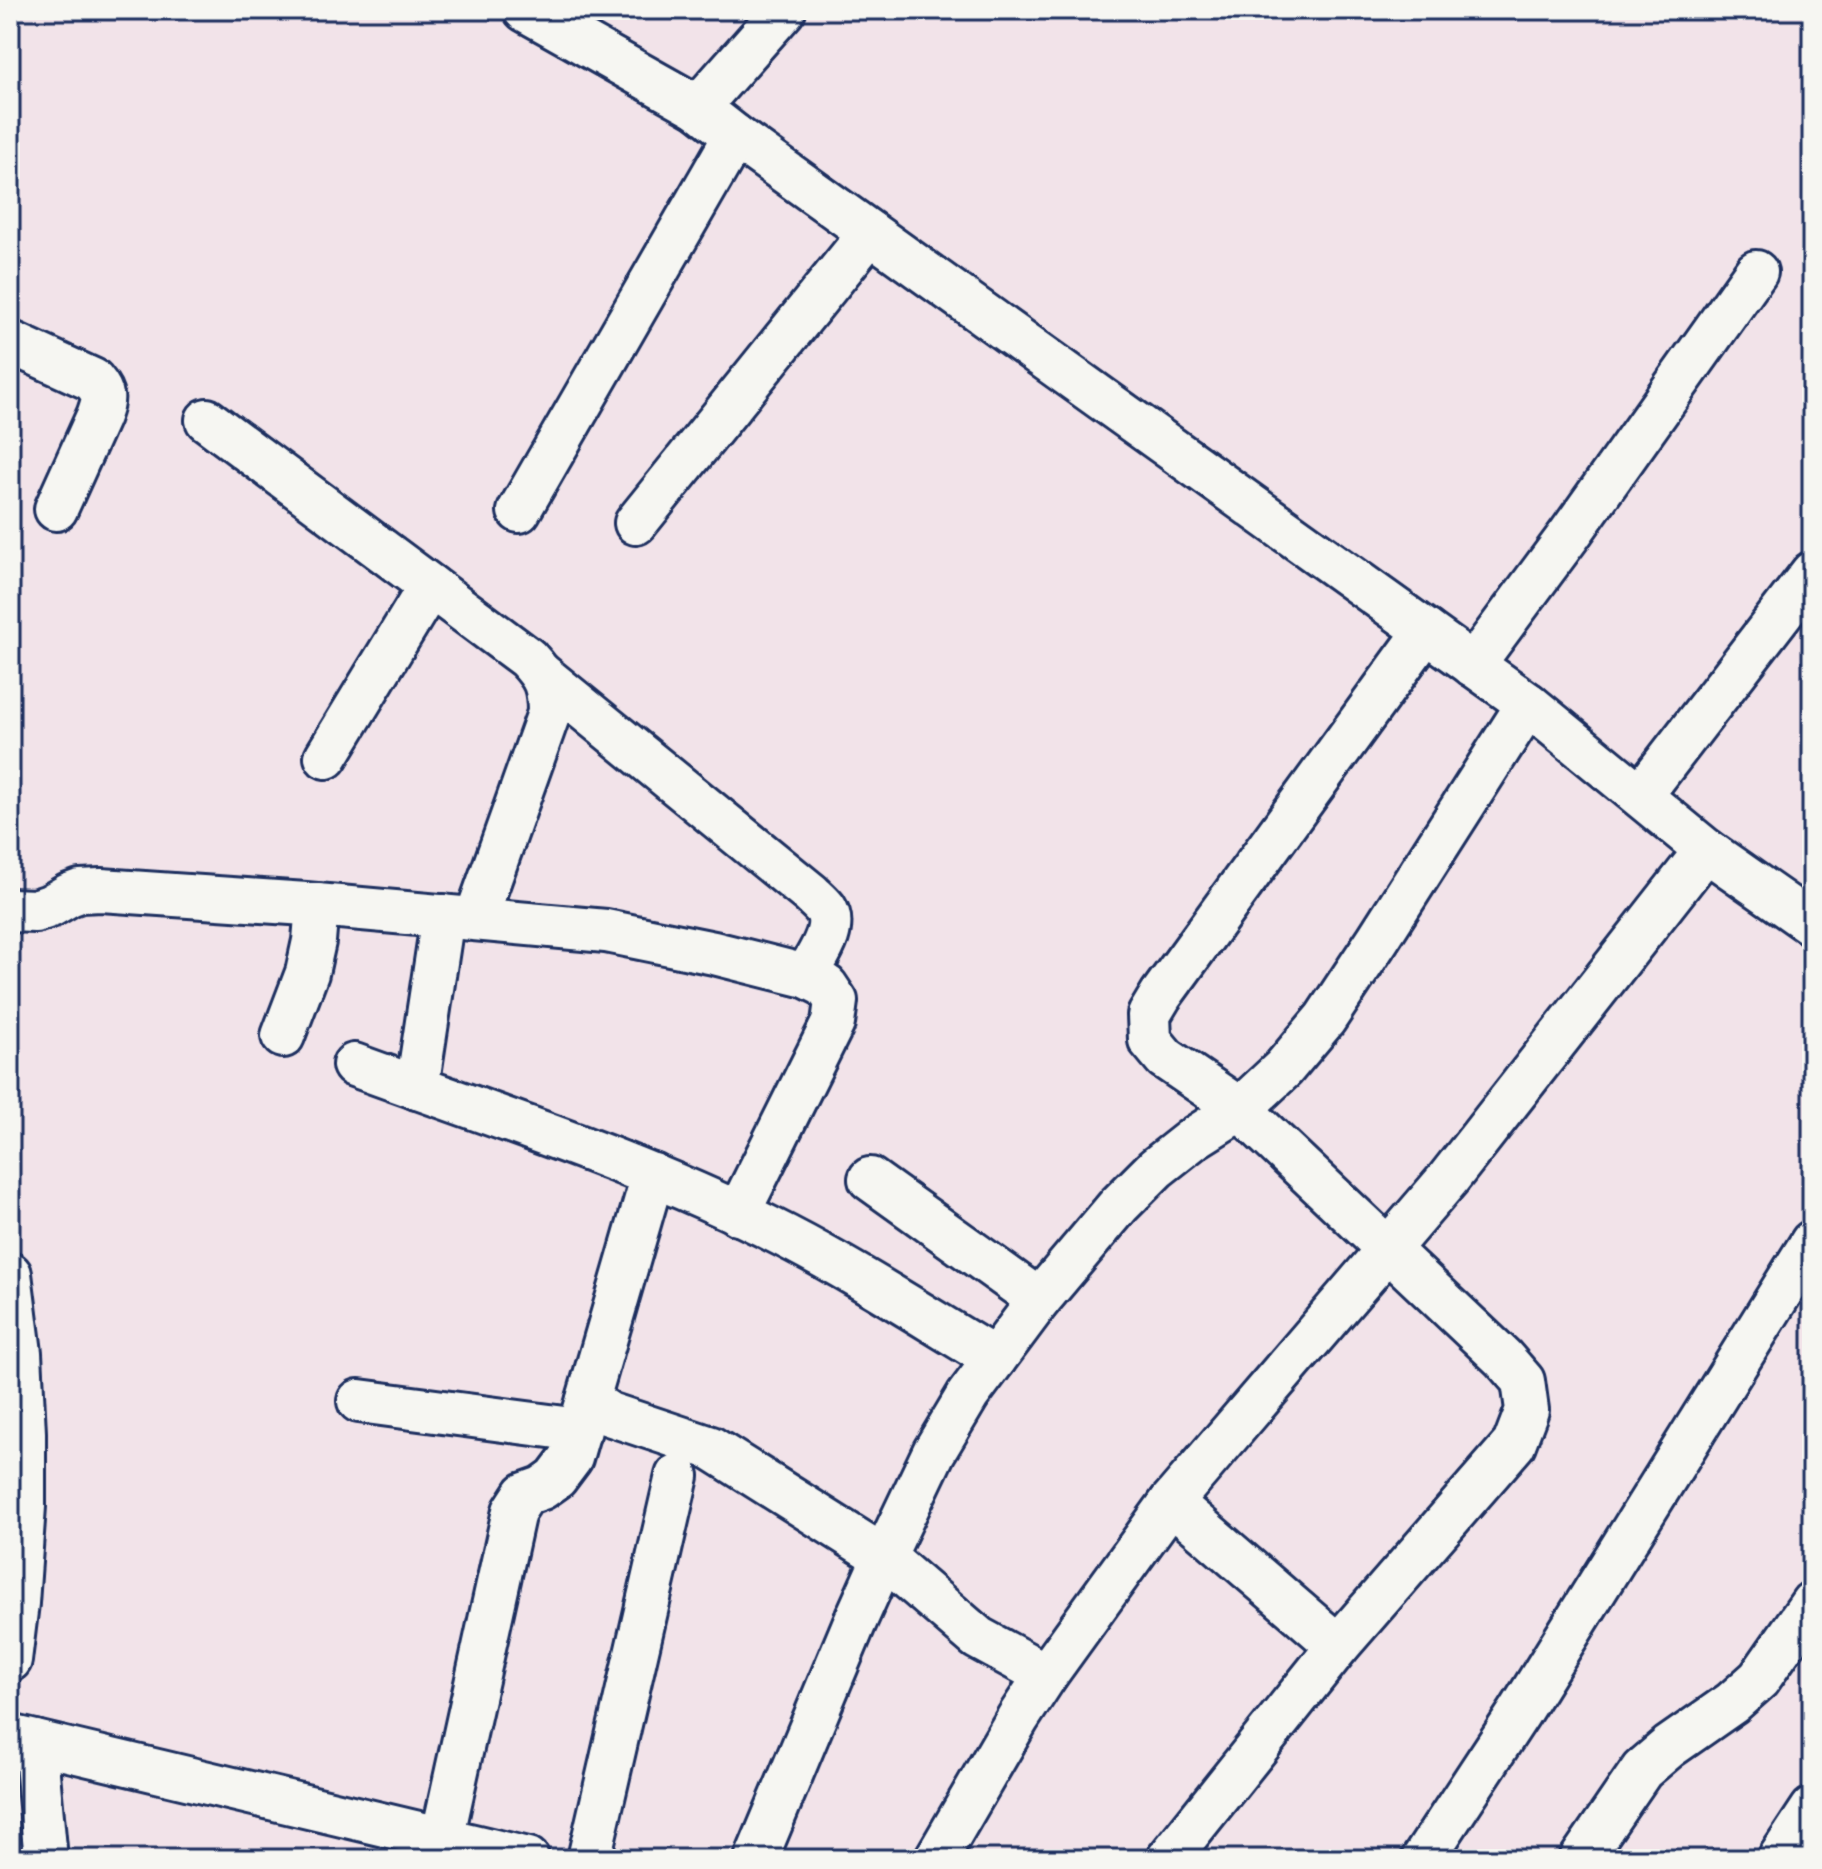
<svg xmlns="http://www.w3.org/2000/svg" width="1822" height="1869" viewBox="0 0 1822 1869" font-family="Delius,sans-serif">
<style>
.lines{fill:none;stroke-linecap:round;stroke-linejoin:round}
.minor-casing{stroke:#1b2f5e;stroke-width:48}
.minor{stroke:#f6f6f2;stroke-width:42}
</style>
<rect width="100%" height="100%" fill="#f2e3e9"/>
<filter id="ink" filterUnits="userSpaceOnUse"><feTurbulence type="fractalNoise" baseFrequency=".0125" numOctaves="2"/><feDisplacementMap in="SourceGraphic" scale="16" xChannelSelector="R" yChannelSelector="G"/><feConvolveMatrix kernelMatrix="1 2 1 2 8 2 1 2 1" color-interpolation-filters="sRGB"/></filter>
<g filter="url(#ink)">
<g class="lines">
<!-- minor casing -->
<g class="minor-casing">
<g id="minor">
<path d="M525,10L698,107L735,136L1528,704L1706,850L1812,924"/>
<path d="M698,107L784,10"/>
<path d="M10,342L93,380C105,394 104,399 98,416L56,509"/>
<path d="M207,420L527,658C545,677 549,686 549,713L476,918"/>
<path d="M519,511L735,136"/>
<path d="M636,523L870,233"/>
<path d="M1473,665L1570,534L1756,272"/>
<path d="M541,674L811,894C815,898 821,903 825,908C839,929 816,957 806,976"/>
<path d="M326,757L430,586"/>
<path d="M1641,795L1812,573"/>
<path d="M10,910L35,911L50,906L69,895L80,891L101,890L306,904L606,931L714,953L806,976L826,986L836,1001L833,1023L738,1214"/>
<path d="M283,1036L307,973L314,941L317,905"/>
<path d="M354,1065C499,1118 647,1165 785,1236C857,1273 926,1318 995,1359"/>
<path d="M417,1088L443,916"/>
<path d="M870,1179L1039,1300"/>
<path d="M10,1274L20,1353L24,1433V1506L17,1603L10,1660"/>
<path d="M588,1400L609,1414L711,1448L884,1557L978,1638L1046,1675"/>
<path d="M359,1401L580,1430"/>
<path d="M1171,1502L1338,1646"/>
<path d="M10,1736L528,1859"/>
<path d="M35,1742L46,1859"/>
<path d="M442,1839L514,1511L525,1494L542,1488L556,1478L571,1458L653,1175"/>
<path d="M589,1859L677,1476"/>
<path d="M756,1859L854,1624L884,1557L934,1452L968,1395L1039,1300L1119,1205L1156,1168L1194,1138L1240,1109L1283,1069L1325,1019L1378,939L1528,704"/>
<path d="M936,1859L1018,1718L1046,1675L1171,1502L1448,1179L1706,850"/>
<path d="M1168,1859L1338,1646L1514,1444L1527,1410L1523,1381L1503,1358L1240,1109L1165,1058L1150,1040L1149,1015L1161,995L1426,631"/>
<path d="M1423,1859L1519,1713L1812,1242"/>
<path d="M1581,1859L1642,1770L1669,1747L1732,1703L1759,1679L1812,1603"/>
<path d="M1779,1859L1812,1809"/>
</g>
</g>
<!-- minor -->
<use href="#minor" class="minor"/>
</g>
</g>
<!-- margin -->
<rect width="1822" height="1869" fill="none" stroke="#f6f6f2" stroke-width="40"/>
<rect x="20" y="20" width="1782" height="1829" fill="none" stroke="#1b2f5e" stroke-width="3" filter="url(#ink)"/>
</svg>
